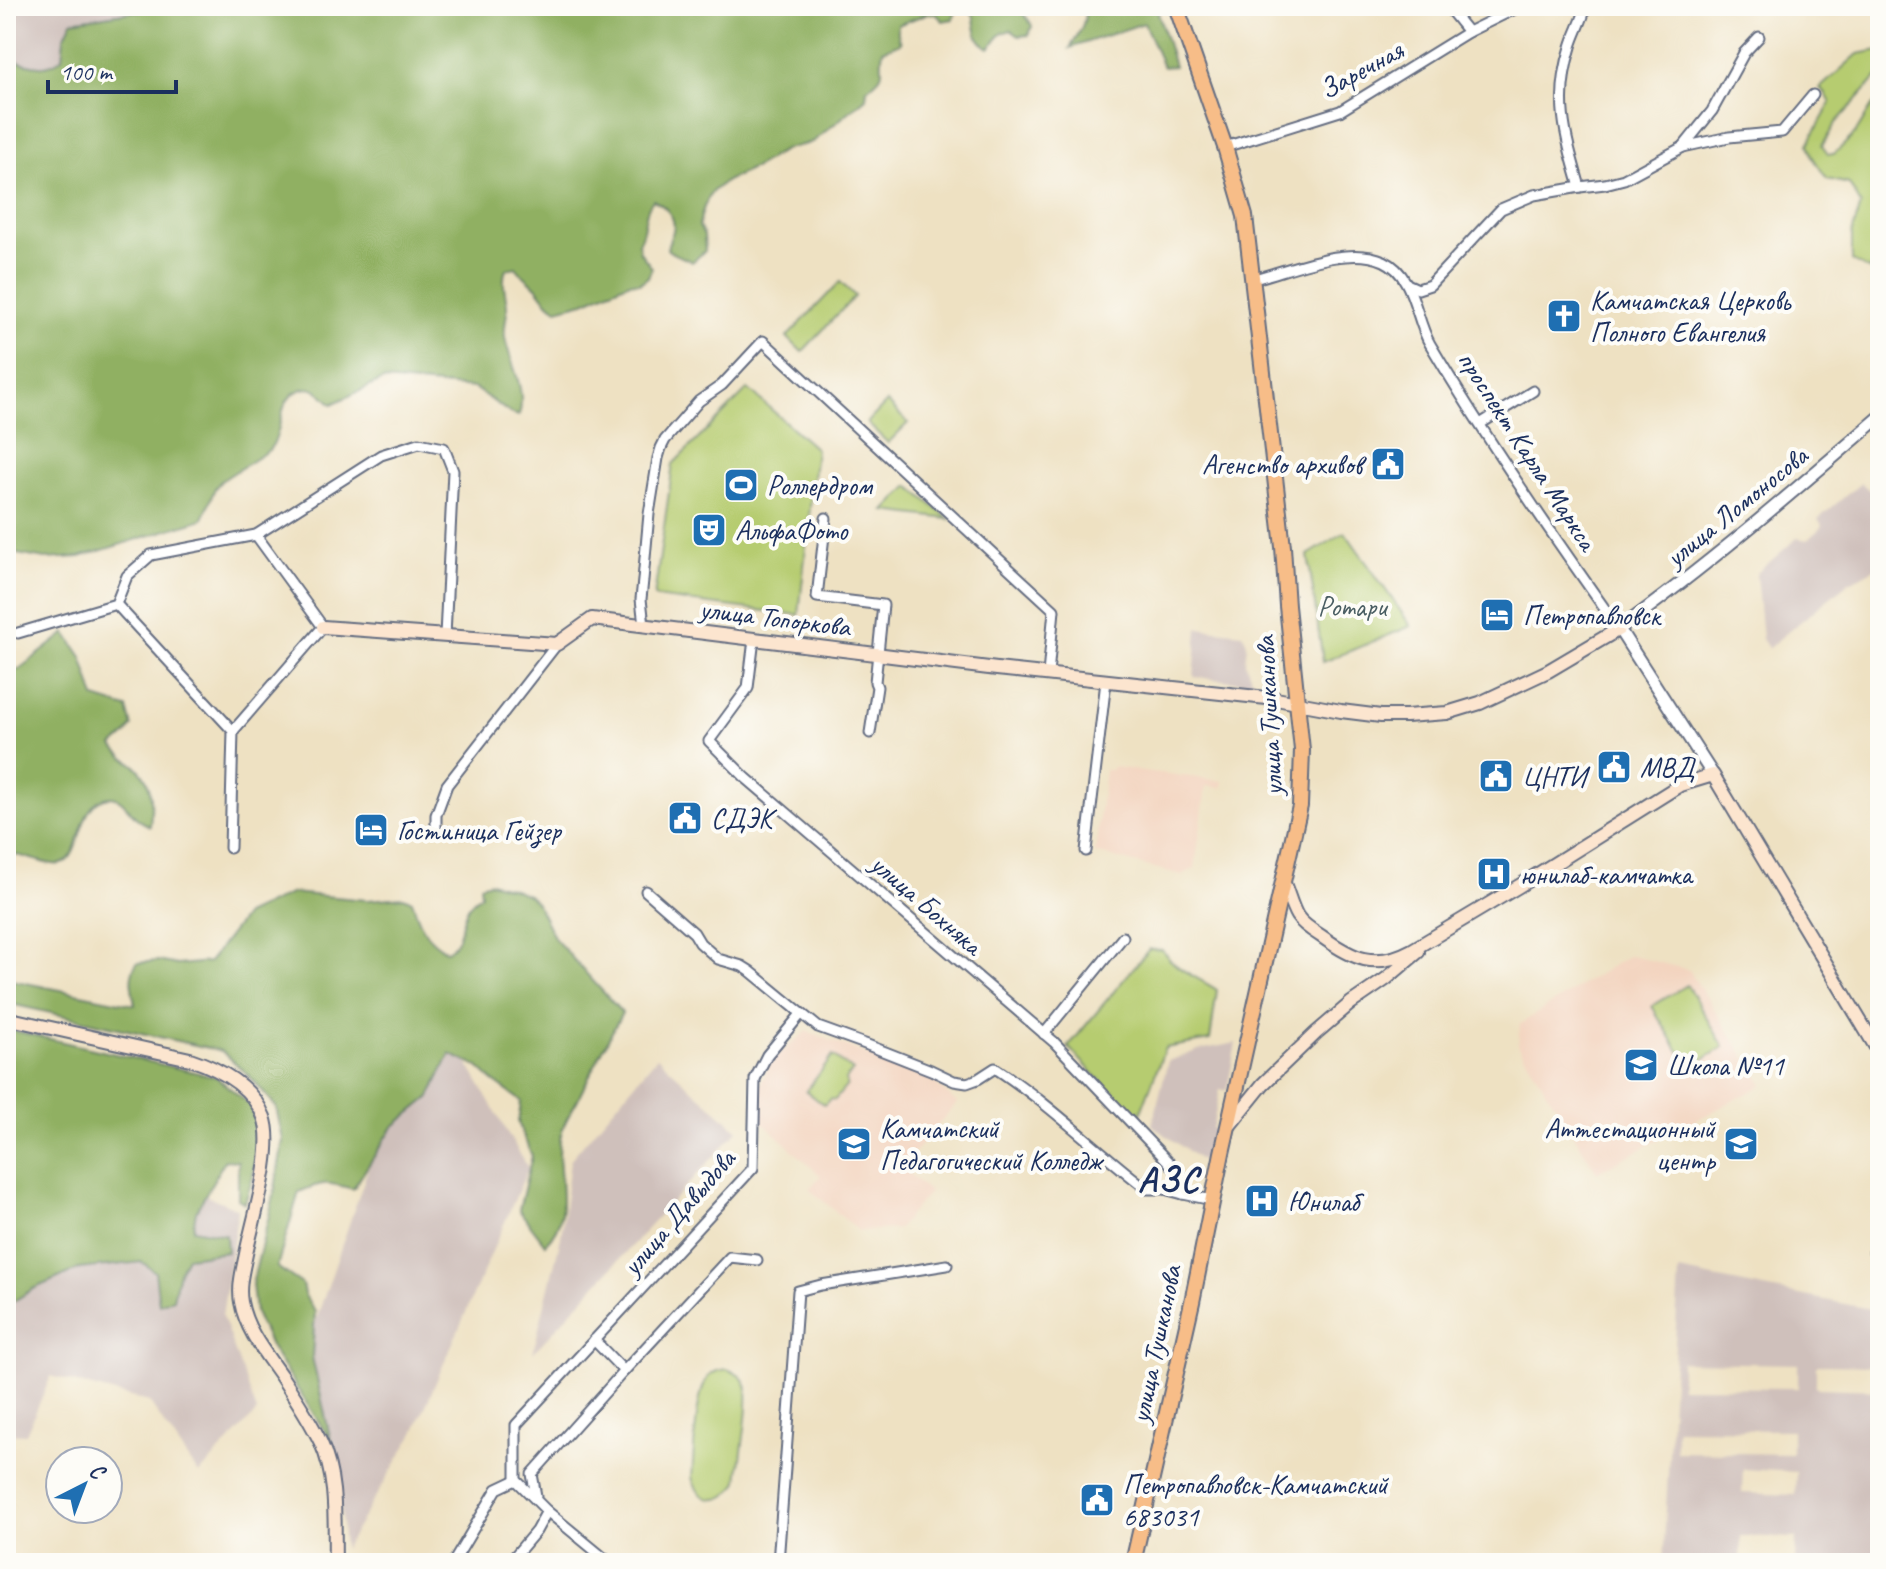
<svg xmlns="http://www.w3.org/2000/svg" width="1886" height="1569" viewBox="0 0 1886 1569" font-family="Caveat,sans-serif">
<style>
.built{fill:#f3d4bf}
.industrial{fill:#cfc0bb;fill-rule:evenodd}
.green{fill:#b6cc70;stroke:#687e67;stroke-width:2}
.forest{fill:#90b062;stroke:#567060;stroke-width:2}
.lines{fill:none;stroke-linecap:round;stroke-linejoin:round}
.minor-casing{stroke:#656d81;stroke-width:13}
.tertiary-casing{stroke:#656d81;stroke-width:15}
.secondary-casing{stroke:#656d81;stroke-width:16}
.primary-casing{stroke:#656d81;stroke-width:18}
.minor{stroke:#fff;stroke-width:9}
.tertiary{stroke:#fff;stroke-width:11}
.secondary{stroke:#fce5cf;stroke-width:12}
.primary{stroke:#f7bd88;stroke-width:14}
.labels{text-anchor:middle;stroke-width:8;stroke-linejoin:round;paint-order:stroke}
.street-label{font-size:28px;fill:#1b2f5e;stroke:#fdfcf7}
.poi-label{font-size:28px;fill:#1b2f5e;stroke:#fdfcf7;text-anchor:start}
.park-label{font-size:28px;fill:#4a5e63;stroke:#fdfcf7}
.district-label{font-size:36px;font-weight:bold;letter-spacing:2px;fill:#1b2f5e;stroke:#fdfcf7}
</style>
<rect width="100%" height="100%" fill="#fdfcf7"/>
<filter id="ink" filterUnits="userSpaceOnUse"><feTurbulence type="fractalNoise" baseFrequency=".0125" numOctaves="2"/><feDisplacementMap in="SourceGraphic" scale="16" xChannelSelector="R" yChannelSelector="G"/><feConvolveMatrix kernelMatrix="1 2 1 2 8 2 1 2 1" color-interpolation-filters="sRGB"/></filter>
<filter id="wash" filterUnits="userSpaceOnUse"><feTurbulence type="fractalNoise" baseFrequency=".006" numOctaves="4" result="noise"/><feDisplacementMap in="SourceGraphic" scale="32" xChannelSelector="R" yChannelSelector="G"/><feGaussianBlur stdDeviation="1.8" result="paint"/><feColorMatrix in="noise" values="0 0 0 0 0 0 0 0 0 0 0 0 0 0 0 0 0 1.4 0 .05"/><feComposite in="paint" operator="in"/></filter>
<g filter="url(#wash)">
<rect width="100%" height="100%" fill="#eee1c2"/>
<!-- built -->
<g class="built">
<path d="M1113,767L1223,781L1222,788L1206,786L1195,868L1182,875L1095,853L1105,770H1111Z"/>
<path d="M1629,955L1689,970L1763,1085L1597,1172L1518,1045L1520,1024Z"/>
<path d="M807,1031L933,1081L957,1103L902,1167L929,1192L898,1229L859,1231L809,1189L821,1176L760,1120V1086L772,1060Z"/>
</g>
<!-- industrial -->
<g class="industrial">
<path d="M6,6H342L6,83Z"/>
<path d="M1861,483L1880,499V566L1848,583L1768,648L1762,639L1756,574L1797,538L1807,540L1823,526L1818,519Z"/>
<path d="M1198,628L1243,633L1247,644L1245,662L1253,683L1194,677Z"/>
<path d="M1236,1043L1227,1090H1220L1212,1129L1219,1132L1210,1167L1152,1125L1168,1061L1199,1050Z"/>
<path d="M439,1047L463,1056L528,1168L414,1433L344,1549L337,1452L302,1361L380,1134Z"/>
<path d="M657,1057L738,1130L533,1353L561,1237L570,1160Z"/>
<path d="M182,1185L238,1209L222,1316L257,1412L199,1474L149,1402L51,1376L26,1434L6,1433V1217Z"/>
<path d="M1679,1271L1880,1311V1366L1816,1365V1388L1880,1390V1563H1663ZM1681,1362L1798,1364V1388L1681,1387ZM1676,1429L1792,1430V1454L1676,1452ZM1743,1469L1796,1472L1795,1495L1742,1493ZM1741,1536L1796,1538L1795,1562L1740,1560Z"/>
</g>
<!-- green -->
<g class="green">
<path d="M1880,50V74L1835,124L1822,146L1828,154H1834L1855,134L1872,106L1880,99V261L1869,270L1852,261V234L1861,205L1849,184L1827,179L1812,156L1808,144L1831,103L1826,94L1820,88L1858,54Z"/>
<path d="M840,282L855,296L802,352L787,337Z"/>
<path d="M748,389L816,449L799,615L654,597L673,464Z"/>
<path d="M887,402L908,423L888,443L867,423Z"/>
<path d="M909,486L949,519L885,511Z"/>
<path d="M1345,532L1411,626L1323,662L1308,555Z"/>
<path d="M1149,949L1162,950C1175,970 1197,977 1217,990L1210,1040L1165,1048L1138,1120L1068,1047Z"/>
<path d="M1687,985L1724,1047L1689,1068L1652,1006Z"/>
<path d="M833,1056L853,1071L845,1080L847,1085L835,1100L830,1099L824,1105L806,1091Z"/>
<path d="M727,1369C735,1372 743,1376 746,1385C751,1400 740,1461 738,1481C726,1506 699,1506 692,1477C694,1455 695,1391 709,1376C714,1371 720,1370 727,1369Z"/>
</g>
<!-- forest -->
<g class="forest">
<path d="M170,6H477L485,11L509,6H1008C1020,11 1027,15 1032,26L1029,35L1019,36L1011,30L1002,33L989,48C973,38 977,30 973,14L966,7L957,10L953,19L943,21L936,14H926L898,25V34L901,43L883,50C878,75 891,69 867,89L866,98L814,141C804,146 793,146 784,150C774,155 766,162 756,167C722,184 707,183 699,226L704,235L705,251L692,262C683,256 675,257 667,249C668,241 671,238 673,231C677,217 664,205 653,200C642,214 647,229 638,243L640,252L652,268L648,277L640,283L630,282L584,302L557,309C547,303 544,297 537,288C530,280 522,276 516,267L506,269C501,282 506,293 507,306C508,317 503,327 505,337C510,364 527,388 519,416L510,413L474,388L383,380L332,404C323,395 314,384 300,390C275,401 285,432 269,450L221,481L215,488L203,519L80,557L45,559L6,552V59C27,62 43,74 62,58L64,38L72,21Z"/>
<path d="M1084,6H1156L1174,66L1163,67L1144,23L1070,48C1077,36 1089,20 1084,6Z"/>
<path d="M66,633L82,657L95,698L127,708L132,726L127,734L113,746C120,756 129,760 138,768C154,784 152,806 150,826C148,825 140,821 139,820C129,813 123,796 110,797C76,800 84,858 61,864C49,867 22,854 6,853V667L18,670Z"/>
<path d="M490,882L511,888L530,896L536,902L555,939L622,1013C607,1041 593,1069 579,1097C574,1108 565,1119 562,1131C551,1168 578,1213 545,1244L519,1210L532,1156L518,1123L521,1101L492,1080L478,1067L450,1054L430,1097L393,1127L353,1189C327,1182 324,1181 299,1192L277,1267L302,1284L304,1294L315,1312L312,1357L331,1441L271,1348L255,1313L252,1284L274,1195L283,1140L276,1107L246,1073L222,1051L6,1003V979L135,1005C133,989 127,978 137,963L158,961L177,965L209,962L245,915L292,893L367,900L404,897L412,901C420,924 424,939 447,951C468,938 455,909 481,895L480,885Z"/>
<path d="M6,1029L216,1077L252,1106L258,1137L253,1177L245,1203L238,1199V1161L225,1160L196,1211L193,1229L226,1235L227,1252L187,1257L179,1272L173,1299L159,1304L155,1272L142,1262L79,1269L33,1289L11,1303L6,1301Z"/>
</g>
</g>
<g filter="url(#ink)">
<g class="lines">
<!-- minor casing -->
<g class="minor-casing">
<g id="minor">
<path d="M1447,6L1468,32"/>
<path d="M1225,147L1340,111L1468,32L1521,6"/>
<path d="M1683,147L1712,111L1744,53L1759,37"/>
<path d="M1580,187L1605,184L1624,179L1683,147L1729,137L1782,132L1813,95"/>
<path d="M1254,279C1290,270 1348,244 1384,261C1415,275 1415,319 1430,344C1488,442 1553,536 1619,629"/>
<path d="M1407,284L1418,289L1430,285L1501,209L1534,195L1580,187C1565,135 1554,100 1571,47C1575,33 1583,20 1586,6"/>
<path d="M1480,424L1533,391"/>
<path d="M826,518L817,597L883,605L875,682L877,687L870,733"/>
<path d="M116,604L233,731L230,848"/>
<path d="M644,625L641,599L643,580L649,514L658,458L661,448L665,440L699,401L722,385L763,341L1054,610L1048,674"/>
<path d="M18,633L116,604L127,576L151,555L256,535L381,455L419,443L444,448L453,471L445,636"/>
<path d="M754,639L748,688L709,741L746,778L1054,1042L1180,1174L1183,1194L1212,1200"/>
<path d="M233,731L323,627L256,535"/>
<path d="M436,827V815L447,785L557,644"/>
<path d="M1086,851L1106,681"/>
<path d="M646,891L694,933L700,943L718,959L742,966L750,971L818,1027L865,1044L931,1070L954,1081L967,1083L978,1079L995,1068C1049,1103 1096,1150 1147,1189H1164L1183,1194"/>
<path d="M1044,1034L1123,937"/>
<path d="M1874,1252L1880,1262"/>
<path d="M594,1340L624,1371L730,1257L757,1260"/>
<path d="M536,1496L532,1474L624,1371"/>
<path d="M453,1563L497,1489L516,1480"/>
<path d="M509,1563L536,1531L547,1511"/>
<path d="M610,1563L547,1511L516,1480V1425L753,1168L755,1079L767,1055L801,1014"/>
<path d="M778,1563L798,1291L821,1285L947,1265"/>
</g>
</g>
<!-- tertiary casing -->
<g class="tertiary-casing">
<path id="tertiary" d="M1713,775L1619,629C1710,564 1795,490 1880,417"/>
</g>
<!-- secondary casing -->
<g class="secondary-casing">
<g id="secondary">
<path d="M323,627L557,644L592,619L997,669L1276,699L1341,711L1381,716H1406L1447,713L1480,703L1548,671L1619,629"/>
<path d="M1283,881C1288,892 1291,906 1297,916C1302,924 1313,931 1321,936C1353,959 1375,970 1412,950L1519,886L1680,785L1713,775L1880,1054"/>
<path d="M6,1018L190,1059C220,1069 252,1086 264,1117C276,1148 253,1219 246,1254C243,1269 238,1286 241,1302C246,1330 265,1353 281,1376C295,1397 310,1420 321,1443C338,1480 334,1524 335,1563"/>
<path d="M1230,1125L1263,1084L1316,1033L1351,1003L1386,979L1418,952"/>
</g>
</g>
<!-- primary casing -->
<g class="primary-casing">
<path id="primary" d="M1133,1563L1192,1302L1222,1153L1300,806L1302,750L1287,606L1283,547L1245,216L1225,147L1176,6"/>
</g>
<!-- minor -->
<use href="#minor" class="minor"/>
<!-- tertiary -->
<use href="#tertiary" class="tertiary"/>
<!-- secondary -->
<use href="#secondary" class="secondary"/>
<!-- primary -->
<use href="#primary" class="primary"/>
</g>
</g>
<!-- icons -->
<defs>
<g id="church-square" transform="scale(1.8)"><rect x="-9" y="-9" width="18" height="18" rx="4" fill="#1f6fb2" stroke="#fdfcf7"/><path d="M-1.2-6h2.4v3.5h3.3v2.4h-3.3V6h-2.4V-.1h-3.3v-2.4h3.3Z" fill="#fff"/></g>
<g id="civic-square" transform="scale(1.8)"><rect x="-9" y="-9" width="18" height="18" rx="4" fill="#1f6fb2" stroke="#fdfcf7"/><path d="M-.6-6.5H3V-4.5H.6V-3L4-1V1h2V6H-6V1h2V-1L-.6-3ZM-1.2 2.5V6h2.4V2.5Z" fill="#fff"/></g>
<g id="stadium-square" transform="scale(1.8)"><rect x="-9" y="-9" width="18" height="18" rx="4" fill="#1f6fb2" stroke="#fdfcf7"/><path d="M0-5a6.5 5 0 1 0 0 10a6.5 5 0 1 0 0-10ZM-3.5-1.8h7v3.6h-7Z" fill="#fff"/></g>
<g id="theatre-square" transform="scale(1.8)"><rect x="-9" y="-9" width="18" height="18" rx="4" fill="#1f6fb2" stroke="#fdfcf7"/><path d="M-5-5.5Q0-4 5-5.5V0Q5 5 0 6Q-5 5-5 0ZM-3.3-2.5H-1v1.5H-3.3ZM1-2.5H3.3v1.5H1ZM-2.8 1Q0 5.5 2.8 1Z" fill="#fff"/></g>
<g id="hotel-square" transform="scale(1.8)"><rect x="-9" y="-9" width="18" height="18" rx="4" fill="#1f6fb2" stroke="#fdfcf7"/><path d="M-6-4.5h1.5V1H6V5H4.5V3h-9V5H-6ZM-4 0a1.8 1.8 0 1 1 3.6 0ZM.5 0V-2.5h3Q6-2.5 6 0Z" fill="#fff"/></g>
<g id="hospital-square" transform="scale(1.8)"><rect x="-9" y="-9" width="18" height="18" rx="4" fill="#1f6fb2" stroke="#fdfcf7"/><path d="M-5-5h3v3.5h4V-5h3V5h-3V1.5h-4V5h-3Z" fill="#fff"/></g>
<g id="school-square" transform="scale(1.8)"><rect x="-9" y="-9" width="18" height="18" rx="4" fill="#1f6fb2" stroke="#fdfcf7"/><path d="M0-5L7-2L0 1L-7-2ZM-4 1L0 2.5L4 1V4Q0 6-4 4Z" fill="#fff"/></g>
<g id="university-square" transform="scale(1.8)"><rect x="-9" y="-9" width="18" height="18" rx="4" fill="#1f6fb2" stroke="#fdfcf7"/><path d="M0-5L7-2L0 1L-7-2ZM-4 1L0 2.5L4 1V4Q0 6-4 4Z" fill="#fff"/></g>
</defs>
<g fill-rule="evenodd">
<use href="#church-square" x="1564" y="316"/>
<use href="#civic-square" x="1388" y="464"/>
<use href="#stadium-square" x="741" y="485"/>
<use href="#theatre-square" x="709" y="530"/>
<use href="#hotel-square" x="1497" y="615"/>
<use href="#civic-square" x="1614" y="767"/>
<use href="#civic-square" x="1496" y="776"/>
<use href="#civic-square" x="685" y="818"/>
<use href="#hotel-square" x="371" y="830"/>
<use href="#hospital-square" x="1494" y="874"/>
<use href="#school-square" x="1641" y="1065"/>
<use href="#university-square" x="854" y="1144"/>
<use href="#school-square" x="1741" y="1144"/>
<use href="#hospital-square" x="1262" y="1201"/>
<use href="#civic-square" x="1097" y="1500"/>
</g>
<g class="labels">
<!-- street labels -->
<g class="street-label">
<text transform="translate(1361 69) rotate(-29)" y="10">Заречная</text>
<text transform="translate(1528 450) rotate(57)" y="10">проспект Карла Маркса</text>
<text transform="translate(1736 506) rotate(-39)" y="10">улица Ломоносова</text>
<text transform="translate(775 617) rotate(7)" y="10">улица Топоркова</text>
<text transform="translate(1268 716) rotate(-93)" y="10">улица Тушканова</text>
<text transform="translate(927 904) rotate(41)" y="10">улица Бохняка</text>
<text transform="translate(678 1212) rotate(-49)" y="10">улица Давыдова</text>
<text transform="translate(1155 1344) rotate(-78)" y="10">улица Тушканова</text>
</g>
<!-- poi labels -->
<g class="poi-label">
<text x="1590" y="310">Камчатская Церковь<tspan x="1590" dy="32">Полного Евангелия</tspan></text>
<text x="1362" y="474" text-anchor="end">Агенство архивов</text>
<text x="767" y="495">Роллердром</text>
<text x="735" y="540">АльфаФото</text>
<text x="1523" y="625">Петропавловск</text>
<text x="1640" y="777">МВД</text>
<text x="1522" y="786">ЦНТИ</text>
<text x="711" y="828">СДЭК</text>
<text x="397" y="840">Гостиница Гейзер</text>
<text x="1520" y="884">юнилаб-камчатка</text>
<text x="1667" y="1075">Школа №11</text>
<text x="880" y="1138">Камчатский<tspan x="880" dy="32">Педагогический Колледж</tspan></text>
<text x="1715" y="1138" text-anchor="end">Аттестационный<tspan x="1715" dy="32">центр</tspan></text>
<text x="1288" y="1211">Юнилаб</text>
<text x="1123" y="1494">Петропавловск-Камчатский<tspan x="1123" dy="32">683031</tspan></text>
</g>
<!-- park labels -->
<g class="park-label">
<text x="1352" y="616">Ротари</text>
</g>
<!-- district labels -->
<g class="district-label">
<text x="1169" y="1191">АЗС</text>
</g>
</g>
<!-- margin -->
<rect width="1886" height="1569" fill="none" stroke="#fdfcf7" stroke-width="32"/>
<!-- north arrow -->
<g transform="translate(84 1485) rotate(42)"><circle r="38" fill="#fdfcf7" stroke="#a3aaba" stroke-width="2"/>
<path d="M0-6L14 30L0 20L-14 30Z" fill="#1f6fb2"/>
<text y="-12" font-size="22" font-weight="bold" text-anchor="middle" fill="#1b2f5e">С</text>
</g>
<!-- scale -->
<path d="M48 80v12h128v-12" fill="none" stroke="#1b2f5e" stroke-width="4"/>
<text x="60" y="80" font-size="24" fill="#1b2f5e" stroke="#fdfcf7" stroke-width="6" paint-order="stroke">100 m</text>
</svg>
